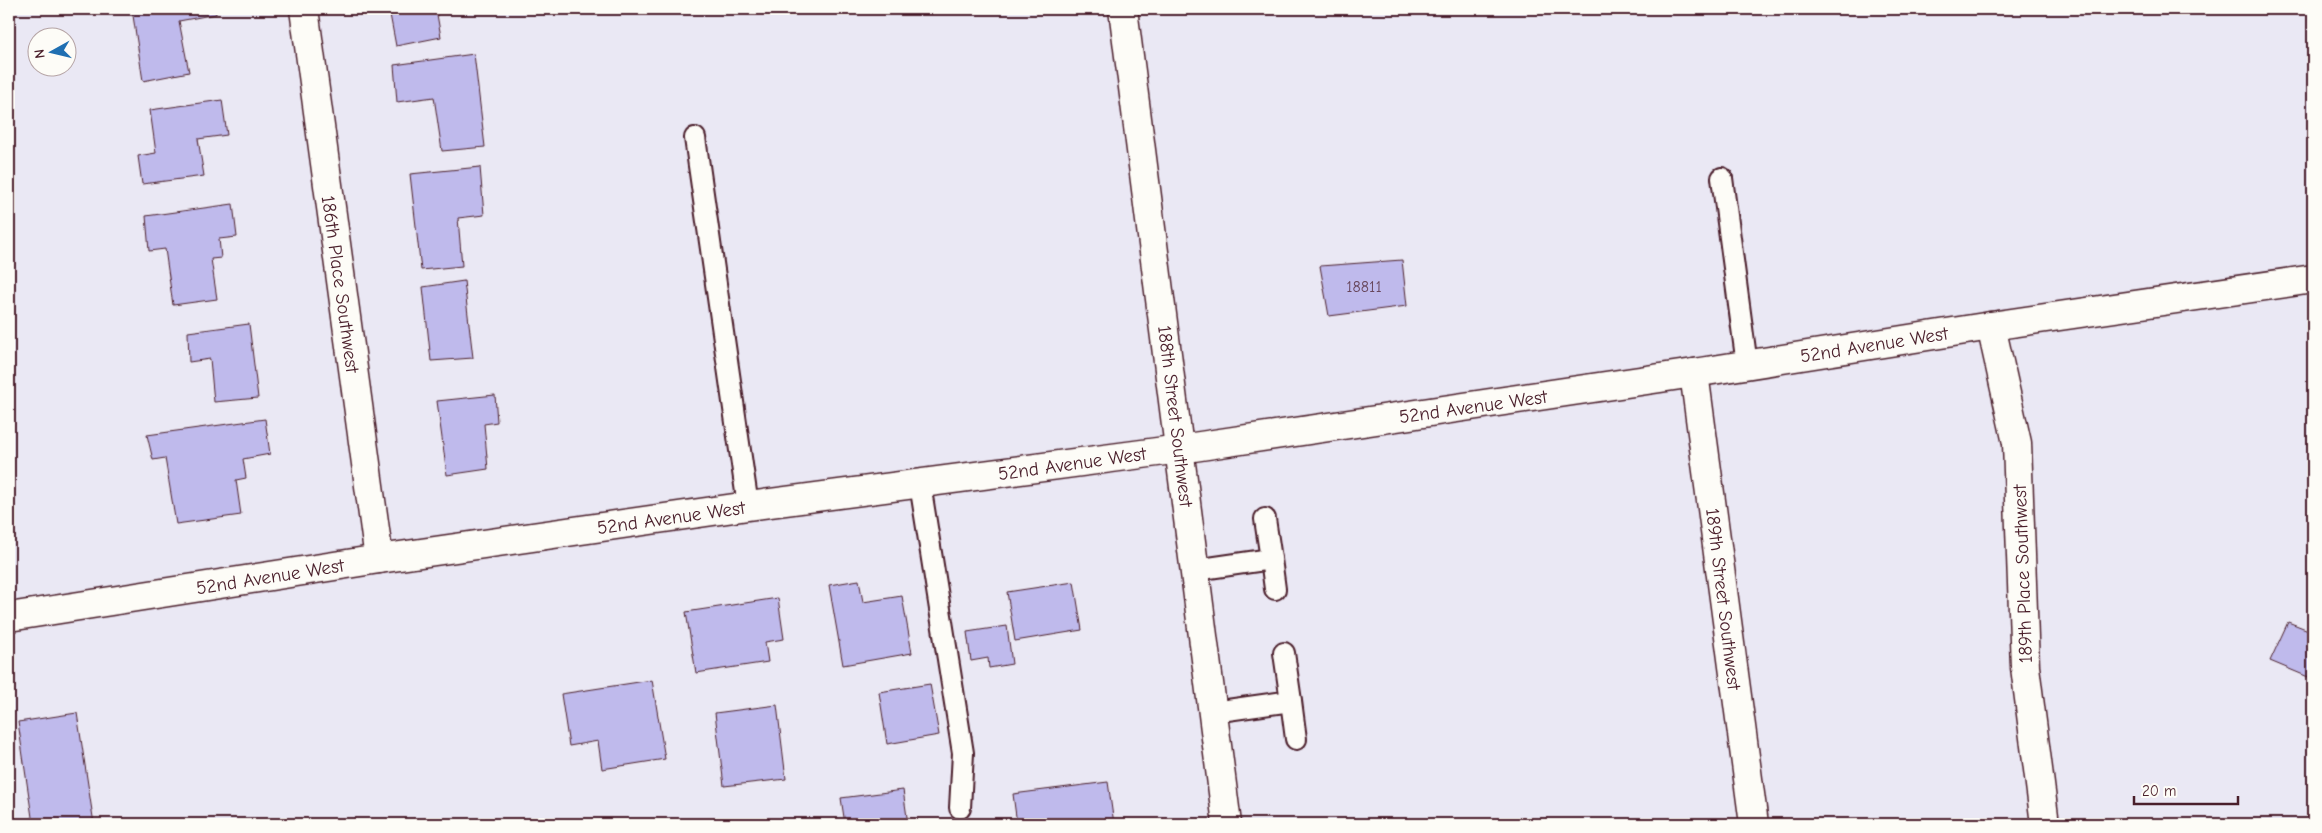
<svg xmlns="http://www.w3.org/2000/svg" width="2322" height="833" viewBox="0 0 2322 833" font-family="'Comic Neue',sans-serif">
<style>
.building{fill:#bfbaec;stroke:#4a1f2b}
.lines{fill:none;stroke-linecap:round;stroke-linejoin:round}
.service-casing{stroke:#4a1f2b;stroke-width:24}
.minor-casing{stroke:#4a1f2b;stroke-width:31}
.tertiary-casing{stroke:#4a1f2b;stroke-width:31}
.service{stroke:#fdfcf7;stroke-width:20}
.minor{stroke:#fdfcf7;stroke-width:28}
.tertiary{stroke:#fdfcf7;stroke-width:28}
.labels{text-anchor:middle;stroke-width:4.5;stroke-linejoin:round;paint-order:stroke}
.number-label{font-size:16px;fill:#67465b}
.street-label{font-size:19px;fill:#4a1f2b;stroke:#fdfcf7}
</style>
<rect width="100%" height="100%" fill="#eae8f4"/>
<filter id="ink" filterUnits="userSpaceOnUse"><feTurbulence type="fractalNoise" baseFrequency=".02" numOctaves="2"/><feDisplacementMap in="SourceGraphic" scale="10" xChannelSelector="R" yChannelSelector="G"/><feConvolveMatrix kernelMatrix="1 2 1 2 8 2 1 2 1" color-interpolation-filters="sRGB"/></filter>
<g filter="url(#ink)">
<!-- building -->
<g class="building">
<path d="M132,9H216V14L179,21L189,72L143,81Z"/>
<path d="M389,9H436L441,37L396,46Z"/>
<path d="M474,54L485,147L442,151L434,97L397,102L394,65Z"/>
<path d="M222,100L227,135L198,139L204,176L142,184L138,156L156,153L150,110Z"/>
<path d="M480,167L484,215L458,218L462,266L421,270L410,174Z"/>
<path d="M233,204L237,237L219,239L221,258L211,259L217,299L173,305L165,249L149,251L146,216Z"/>
<path d="M1402,260L1407,306L1329,316L1320,266Z"/>
<path d="M464,281L473,358L431,361L423,287Z"/>
<path d="M249,324L258,398L214,402L210,359L189,362L188,332Z"/>
<path d="M495,395L497,422L484,424L488,469L447,475L437,401Z"/>
<path d="M265,419L270,454L243,459L246,478L236,480L241,515L176,524L165,458L153,460L147,435Z"/>
<path d="M859,580L863,602L902,596L912,653L843,665L829,585Z"/>
<path d="M1074,582L1082,630L1015,641L1007,592Z"/>
<path d="M778,598L784,639L765,642L768,662L696,673L686,612Z"/>
<path d="M2288,622L2311,631L2313,625V679L2270,661Z"/>
<path d="M1007,626L1012,664L989,668L988,658L971,661L967,632Z"/>
<path d="M652,680L665,759L602,769L598,741L569,746L561,694Z"/>
<path d="M930,684L939,735L887,744L879,692Z"/>
<path d="M777,705L786,779L724,786L715,713Z"/>
<path d="M77,713L94,824H33L18,722Z"/>
<path d="M1108,782L1114,824H1017L1013,794Z"/>
<path d="M903,790L908,824H845L841,798Z"/>
</g>
<g class="lines">
<!-- service casing -->
<g class="service-casing">
<g id="service">
<path d="M695,138L748,506"/>
<path d="M1722,178L1747,365"/>
<path d="M920,484L963,753L960,808"/>
<path d="M1271,559L1275,589"/>
<path d="M1195,570L1271,559L1265,519"/>
<path d="M1291,701L1296,739"/>
<path d="M1213,712L1291,701L1284,653"/>
</g>
</g>
<!-- minor casing -->
<g class="minor-casing">
<g id="minor">
<path d="M304,9L379,559"/>
<path d="M1991,326L2017,443L2025,667L2045,824"/>
<path d="M1694,373L1754,824"/>
<path d="M9,617L379,559L748,506L1180,449L1694,373L1991,326L2313,279"/>
</g>
</g>
<!-- tertiary casing -->
<g class="tertiary-casing">
<path id="tertiary" d="M1123,9L1227,824"/>
</g>
<!-- service -->
<use href="#service" class="service"/>
<!-- minor -->
<use href="#minor" class="minor"/>
<!-- tertiary -->
<use href="#tertiary" class="tertiary"/>
</g>
</g>
<g class="labels">
<!-- number labels -->
<g class="number-label">
<text x="1364" y="292">18811</text>
</g>
<!-- street labels -->
<g class="street-label">
<text transform="translate(341 284) rotate(82)" y="7">186th Place Southwest</text>
<text transform="translate(1874 344) rotate(-9)" y="7">52nd Avenue West</text>
<text transform="translate(1473 406) rotate(-8)" y="7">52nd Avenue West</text>
<text transform="translate(1176 416) rotate(83)" y="7">188th Street Southwest</text>
<text transform="translate(1072 463) rotate(-8)" y="7">52nd Avenue West</text>
<text transform="translate(671 517) rotate(-8)" y="7">52nd Avenue West</text>
<text transform="translate(2022 574) rotate(-92)" y="7">189th Place Southwest</text>
<text transform="translate(270 576) rotate(-9)" y="7">52nd Avenue West</text>
<text transform="translate(1724 599) rotate(83)" y="7">189th Street Southwest</text>
</g>
</g>
<!-- margin -->
<rect width="2322" height="833" fill="none" stroke="#fdfcf7" stroke-width="30"/>
<rect x="15" y="15" width="2292" height="803" fill="none" stroke="#4a1f2b" stroke-width="2" filter="url(#ink)"/>
<!-- north arrow -->
<g transform="translate(52 52) rotate(262)"><circle r="24" fill="#fdfcf7" stroke="#b5a4a5"/>
<path d="M0-4L9 19L0 12L-9 19Z" fill="#1f6fb2"/>
<text y="-8" font-size="14" font-weight="bold" text-anchor="middle" fill="#4a1f2b">N</text>
</g>
<!-- scale -->
<path d="M2134 796v8h104v-8" fill="none" stroke="#4a1f2b" stroke-width="2.5"/>
<text x="2142" y="796" font-size="15" fill="#4a1f2b" stroke="#fdfcf7" stroke-width="4" paint-order="stroke">20 m</text>
</svg>
